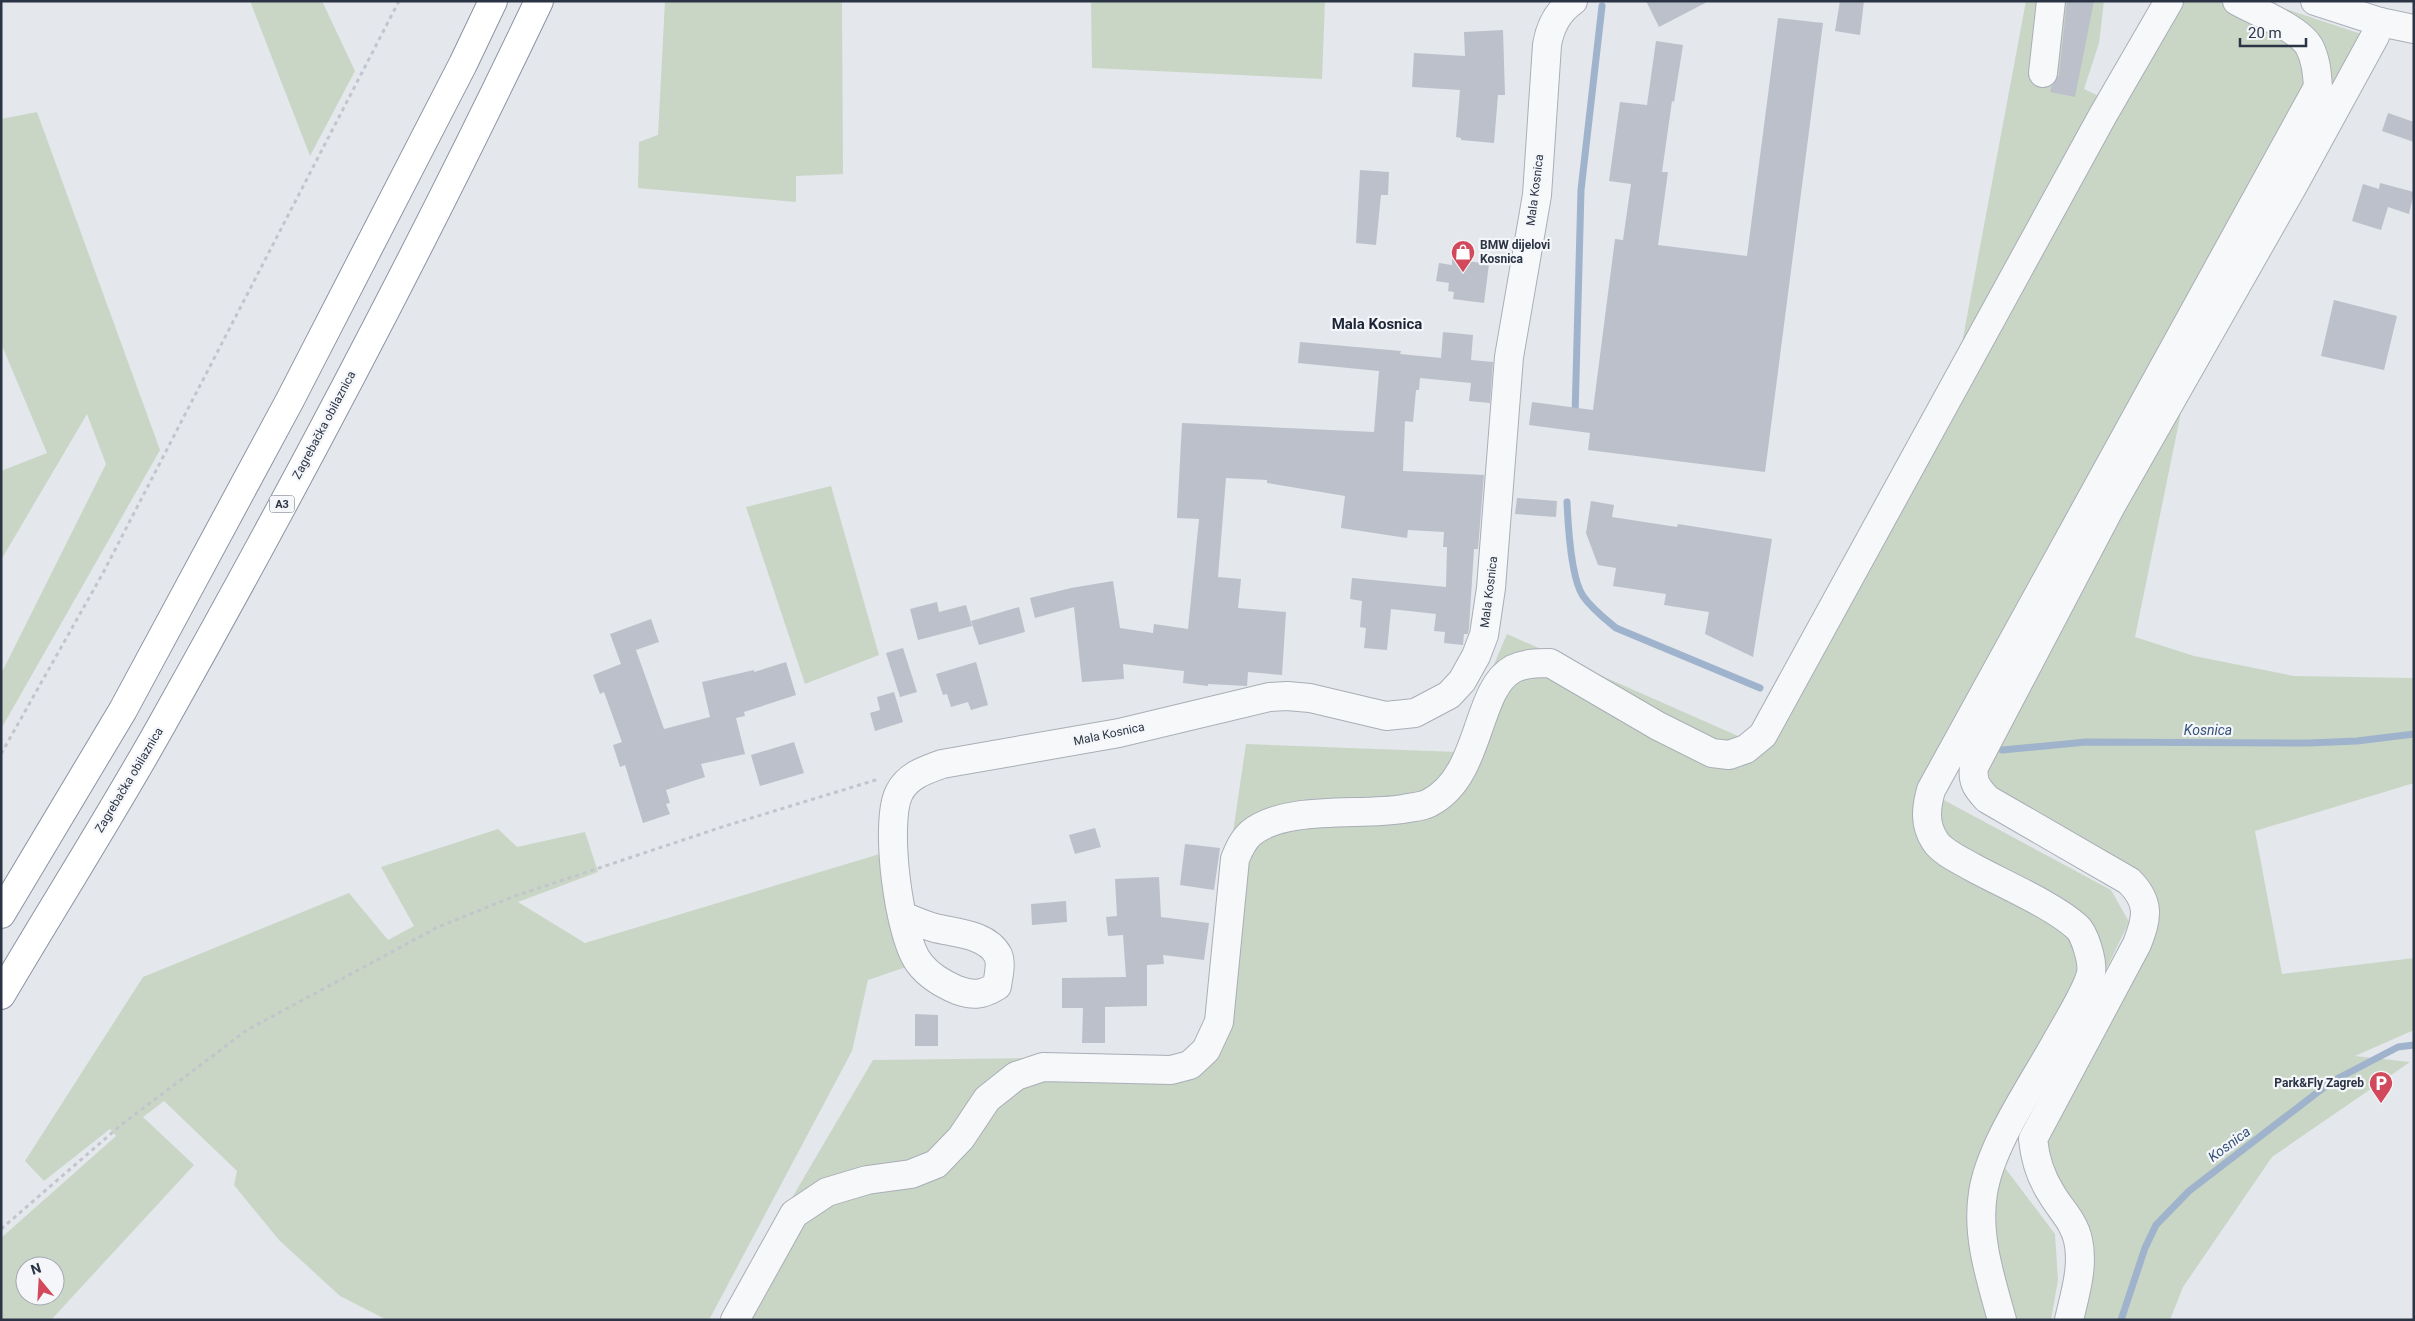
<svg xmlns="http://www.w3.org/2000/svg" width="2415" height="1321" viewBox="0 0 2415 1321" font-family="Roboto,sans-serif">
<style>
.green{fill:#c9d6c5;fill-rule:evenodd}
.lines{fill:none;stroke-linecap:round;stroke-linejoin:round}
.stream{stroke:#9fb4cc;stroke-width:7}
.building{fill:#bbc0ca}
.minor-casing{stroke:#a9aeb7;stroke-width:30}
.highway-casing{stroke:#8b94a3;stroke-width:30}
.path{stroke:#c2c5cb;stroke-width:3;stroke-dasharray:4 4;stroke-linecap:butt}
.minor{stroke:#f7f8fa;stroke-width:28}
.highway{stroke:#fff;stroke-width:28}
.labels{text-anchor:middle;stroke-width:4.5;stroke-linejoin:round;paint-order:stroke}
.shield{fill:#f4f6f9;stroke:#676e7b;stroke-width:1}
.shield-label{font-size:11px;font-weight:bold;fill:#2b3445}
.street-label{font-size:12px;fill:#2b3445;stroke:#f4f6f9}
.poi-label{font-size:12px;font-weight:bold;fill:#2b3445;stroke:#f4f6f9;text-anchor:start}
.water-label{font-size:14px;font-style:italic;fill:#34527a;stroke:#f4f6f9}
.quarter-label{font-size:15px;font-weight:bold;fill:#1d2536;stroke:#f4f6f9}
</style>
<rect width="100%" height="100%" fill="#e4e7ec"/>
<!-- green -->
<g class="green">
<path d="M250,1H322L355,71L310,156Z"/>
<path d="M665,1H842L843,174L796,176V202L638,188L639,142L658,135Z"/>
<path d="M1091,1H1325L1322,79L1092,68Z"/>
<path d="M2026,1H2104L2099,43L2084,89L2101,97L1962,343Z"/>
<path d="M2179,1H2225L2287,34L2310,70L2306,94L1919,818L2068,931L2083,971L1990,1148L1994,1320H743L800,1220L824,1201L913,1182L989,1108L1042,1076L1193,1071L1246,856L1258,842L1277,830L1428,810L1512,681L1538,670L1730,764L1757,758L1781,722Z"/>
<path d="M2258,1H2272L2280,7L2361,34L2327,95L2329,79Z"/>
<path d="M37,112L160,450L1,729V674L106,464L87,414L1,560V471L47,453L1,343V119Z"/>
<path d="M2187,383L2135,637L2194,656L2294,676L2414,678V783L2255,831L2282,974L2414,958V1030L2355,1056L2410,1062L2272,1157L2183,1287L2170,1320H2078L2093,1262L2039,1150L2152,913L1985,786L1983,760Z"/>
<path d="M831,486L879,655L805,684L746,507Z"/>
<path d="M1507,634L1747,740L1727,749L1550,656L1492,669Z"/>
<path d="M1246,744L1457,752L1440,785L1424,796L1232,839Z"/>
<path d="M1940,798L2111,890L2129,922L2100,982L2097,945L1942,839Z"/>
<path d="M498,829L517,847L585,832L598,872L518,902L585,943L883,853L909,966L868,980L852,1051L709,1320H387L340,1296L279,1240L234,1185L237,1171L164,1101L143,1117L194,1165L51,1320H1V1238L116,1136L110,1129L44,1181L25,1161L143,977L349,893L388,940L414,926L381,867ZM25,1266H55V1296H25Z"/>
<path d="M1029,1058L931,1156L786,1208L873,1060Z"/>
<path d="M2002,1164L2055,1234L2058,1280L2051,1320H2011L1990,1237Z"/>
</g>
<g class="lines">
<!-- stream -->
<g class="stream">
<path d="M1575,416L1581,190L1602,6"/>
<path d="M1567,502C1568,525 1571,578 1583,596C1592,609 1604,618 1616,628L1760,688"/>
<path d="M2002,750L2086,742L2309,743L2357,741L2414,734"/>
<path d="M2121,1320L2145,1248L2156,1225L2189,1191L2331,1082L2398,1047L2414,1045"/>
</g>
</g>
<!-- building -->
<g class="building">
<path d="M1646,1H1709L1659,27Z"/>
<path d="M1840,1H1864L1860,35L1835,31Z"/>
<path d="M2067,1H2094L2075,97L2050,92L2052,86L2059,75Z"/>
<path d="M1778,18L1823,23L1765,472L1588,450L1590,433L1529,425L1532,402L1593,410L1615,239L1623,240L1631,184L1609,181L1620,102L1647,105L1656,41L1683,45L1674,102L1672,101L1662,172H1668L1658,245L1747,256Z"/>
<path d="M1503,30L1505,95H1498L1494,143L1461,140V138L1456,137L1460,90L1412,87L1414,53L1465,56L1464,32Z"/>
<path d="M2388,113L2414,122V142L2382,131Z"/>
<path d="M1360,170L1389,172L1388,195H1381L1376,245L1356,243Z"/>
<path d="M2380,183L2414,192L2409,214L2388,207L2381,230L2352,221L2363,184L2379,189Z"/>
<path d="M1452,259L1489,264L1484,303L1453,299L1454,292L1448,291L1449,283L1436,281L1439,263L1452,265Z"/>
<path d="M2334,300L2397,316L2384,370L2321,356Z"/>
<path d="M1443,332L1473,335L1471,360L1493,362L1490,403L1469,401L1471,383L1420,378L1419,390H1416L1413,422L1405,421L1403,471L1484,475L1478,549H1474L1469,628L1468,634H1464L1463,645L1444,643L1445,632L1434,631L1436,614L1391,609L1387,650L1364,648L1366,628L1360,627L1362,601L1350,599L1352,578L1446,587L1447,547H1443L1444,532L1408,530L1407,538L1341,528L1345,496L1267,483V480L1226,478L1218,577L1241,579L1238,608L1286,612L1282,675L1248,672L1247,686L1208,684V686L1183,683L1184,671L1123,664L1124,679L1082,682L1074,607L1035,618L1030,598L1071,588L1113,581L1120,628L1153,633L1154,624L1188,629L1199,519L1177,518L1182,423L1374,432L1379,371L1298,363L1300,342L1401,351L1400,354L1441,358Z"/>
<path d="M1517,498L1557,501L1556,517L1515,514Z"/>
<path d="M1591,501L1614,505L1612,517L1677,527L1678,524L1772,539L1753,657L1705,634L1709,612L1664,605L1666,594L1613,586L1616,568L1598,565L1586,533Z"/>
<path d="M937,602L939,612L966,605L972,626L918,640L910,609Z"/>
<path d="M1019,607L1025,632L979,645L971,621Z"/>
<path d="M651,619L659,642L636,650L664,729L710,717L702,682L754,670V672L786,662L796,695L744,712L745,716L736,718L745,754L701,764L705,777L666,790L670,803L666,804L670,814L643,823L625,765L620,767L613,745L622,742L604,692L600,694L593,675L621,664L610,634Z"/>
<path d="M903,648L917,692L900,697L886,653Z"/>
<path d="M976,662L988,705L971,710L968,702L951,707L947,694L943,695L936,674Z"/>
<path d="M894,692L903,722L875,731L870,713L880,710L877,697Z"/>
<path d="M794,742L804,773L760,786L751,755Z"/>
<path d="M1095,828L1101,847L1075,854L1069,835Z"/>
<path d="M1185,844L1220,848L1214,890L1180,885Z"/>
<path d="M1159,877L1161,917L1209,923L1204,960L1163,955L1164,964L1147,965V1006L1105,1007V1043H1082L1083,1008H1062V978L1126,977L1123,935L1108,936L1106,917L1117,916L1115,879Z"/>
<path d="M1066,901L1067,922L1032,925L1031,904Z"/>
<path d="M915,1014L938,1015V1046H915Z"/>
</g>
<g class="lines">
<!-- minor casing -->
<g class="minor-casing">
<g id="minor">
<path d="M2315,1L2380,22L2414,29"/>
<path d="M2043,73L2051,1"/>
<path d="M903,916C913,920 924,925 935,928C955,933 987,934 998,955C1002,964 998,977 997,986C982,995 974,996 957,990C943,984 930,977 920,964C899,939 884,823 899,793C907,776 925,770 942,764L1119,733L1269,697L1287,696L1310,698L1386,716L1415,713L1449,695L1462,681L1476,656L1484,635L1491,588L1509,357L1537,195L1547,45C1550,27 1557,12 1573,1"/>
<path d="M735,1320L794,1214L827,1192L867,1180L911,1174L936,1164L961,1138L987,1099L1016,1076L1043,1067L1171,1070L1190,1065L1206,1050L1219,1022L1235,859C1239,849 1243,840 1251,833C1285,805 1360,816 1403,809C1411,807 1422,807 1429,803C1482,777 1475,689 1513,669C1525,663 1538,663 1550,663L1658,726L1712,753L1729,755L1746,749L1763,735L2103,115L2169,1"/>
<path d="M2002,1320C1991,1280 1976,1236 1983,1193C1990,1146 2031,1087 2055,1044C2064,1028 2088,989 2091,973C2093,962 2085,934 2077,927C2053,905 2001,883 1972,867C1960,860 1942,852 1935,841C1924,824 1926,808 1931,790L2318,87C2317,73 2316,59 2309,46C2298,28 2257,12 2237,1"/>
<path d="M2069,1320C2075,1294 2084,1266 2078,1240C2074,1221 2060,1209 2051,1193C2040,1176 2035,1159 2033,1139L2137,944C2147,918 2151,903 2129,881L1987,799C1977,788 1972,782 1974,767L2111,506L2294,184L2375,36L2380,22"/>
</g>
</g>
<!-- highway casing -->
<g class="highway-casing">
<g id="highway">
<path d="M1,914L123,710L290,400L463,64L493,1"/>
<path d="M1,995C54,905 110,817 161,726C294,489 422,247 539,1"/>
</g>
</g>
<!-- path -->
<g class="path">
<path d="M1,754L103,573L399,1"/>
<path d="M1,1229L121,1125L247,1030L438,927L512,897L725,826L879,779"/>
</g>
<!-- minor -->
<use href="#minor" class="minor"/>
<!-- highway -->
<use href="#highway" class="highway"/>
</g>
<!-- icons -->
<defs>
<g id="shop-pin" transform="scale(1.25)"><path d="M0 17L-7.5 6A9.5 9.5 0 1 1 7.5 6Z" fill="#d1495b" stroke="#f4f6f9"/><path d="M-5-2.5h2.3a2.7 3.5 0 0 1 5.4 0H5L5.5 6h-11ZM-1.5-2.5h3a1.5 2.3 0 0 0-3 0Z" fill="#fff"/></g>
<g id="parking-pin" transform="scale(1.25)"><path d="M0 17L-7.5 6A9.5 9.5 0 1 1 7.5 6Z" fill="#d1495b" stroke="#f4f6f9"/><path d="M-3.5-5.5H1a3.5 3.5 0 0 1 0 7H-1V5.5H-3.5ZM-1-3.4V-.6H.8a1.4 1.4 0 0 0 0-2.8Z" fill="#fff"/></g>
</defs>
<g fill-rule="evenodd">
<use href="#shop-pin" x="1463" y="252"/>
<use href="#parking-pin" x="2381" y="1083"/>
</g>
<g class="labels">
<!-- shield labels -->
<rect class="shield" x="269.5" y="495.5" width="25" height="17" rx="4"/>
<g class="shield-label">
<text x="282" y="508">A3</text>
</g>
<!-- street labels -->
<g class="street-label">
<text transform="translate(1535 190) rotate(-83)" y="4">Mala Kosnica</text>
<text transform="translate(324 425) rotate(-62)" y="4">Zagrebačka obilaznica</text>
<text transform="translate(1489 592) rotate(-83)" y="4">Mala Kosnica</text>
<text transform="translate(1109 734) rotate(-12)" y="4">Mala Kosnica</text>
<text transform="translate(129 780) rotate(-59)" y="4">Zagrebačka obilaznica</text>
</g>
<!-- poi labels -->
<g class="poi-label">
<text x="1480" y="249">BMW dijelovi<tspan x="1480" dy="14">Kosnica</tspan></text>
<text x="2364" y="1087" text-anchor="end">Park&amp;Fly Zagreb</text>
</g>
<!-- water labels -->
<g class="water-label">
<text x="2208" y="735">Kosnica</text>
<text transform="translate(2229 1144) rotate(-37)" y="5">Kosnica</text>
</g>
<!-- quarter labels -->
<g class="quarter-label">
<text x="1377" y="329">Mala Kosnica</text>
</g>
</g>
<!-- border -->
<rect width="2415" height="1321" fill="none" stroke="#2b3445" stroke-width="5"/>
<!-- north arrow -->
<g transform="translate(40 1281) rotate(342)"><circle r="24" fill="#f4f6f9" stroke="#a4a8b1"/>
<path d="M0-4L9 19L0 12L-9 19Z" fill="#d1495b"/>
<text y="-8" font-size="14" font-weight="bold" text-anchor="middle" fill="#2b3445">N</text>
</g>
<!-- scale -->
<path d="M2240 38v8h66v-8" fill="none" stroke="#2b3445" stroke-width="2.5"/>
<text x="2248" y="38" font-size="15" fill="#2b3445" stroke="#f4f6f9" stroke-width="4" paint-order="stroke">20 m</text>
</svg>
